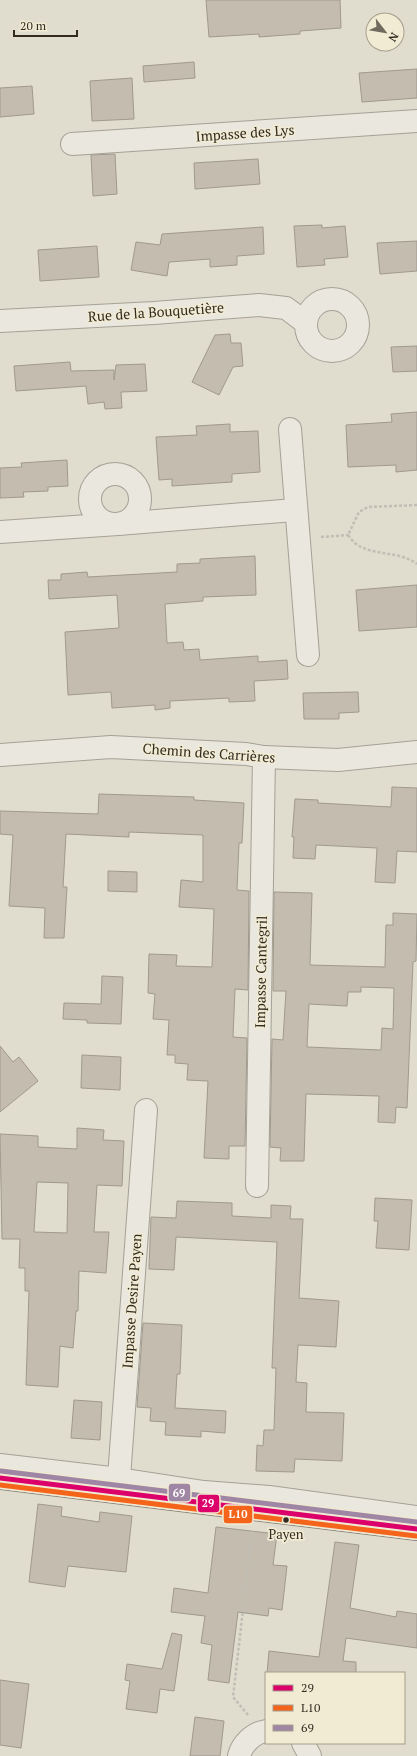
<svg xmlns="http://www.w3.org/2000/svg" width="417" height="1756" viewBox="0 0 417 1756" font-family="'PT Serif',serif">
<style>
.building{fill:#c4bcaf;stroke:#a0998e;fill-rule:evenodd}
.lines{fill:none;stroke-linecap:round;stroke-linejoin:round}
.minor-casing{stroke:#a6a196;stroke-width:24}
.major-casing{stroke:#8b877d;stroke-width:24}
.path{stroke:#c1beb5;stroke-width:2.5;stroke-dasharray:3 2;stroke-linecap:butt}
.minor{stroke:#e9e7de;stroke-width:22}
.major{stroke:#e0ddd1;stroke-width:22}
.bus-1-casing{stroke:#f1ebd4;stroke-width:8}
.bus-2-casing{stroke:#f1ebd4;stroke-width:8}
.bus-3-casing{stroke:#f1ebd4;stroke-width:8}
.bus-1{stroke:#dc006b;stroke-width:5}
.bus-2{stroke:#f5641b;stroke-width:5}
.bus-3{stroke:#a086a5;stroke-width:5}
.bus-dot{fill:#332b20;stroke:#f1ebd4;stroke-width:1.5}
.labels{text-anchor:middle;stroke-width:3.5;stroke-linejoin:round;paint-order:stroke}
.bus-label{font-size:13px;fill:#332b20;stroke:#f1ebd4}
.street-label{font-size:14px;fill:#332b20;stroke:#f1ebd4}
.line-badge{stroke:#f1ebd4;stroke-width:1.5}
.badge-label{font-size:11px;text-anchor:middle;font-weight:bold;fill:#fff}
</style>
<rect width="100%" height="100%" fill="#e0dcce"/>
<!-- building -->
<g class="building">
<path d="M206,0H340L341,28L300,31V34L259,37V34L209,37Z"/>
<path d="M194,62L195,78L144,82L143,66Z"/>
<path d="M417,69V98L362,102L359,73Z"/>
<path d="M132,78L134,119L92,121L90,81Z"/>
<path d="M32,86L34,114L0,117V88Z"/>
<path d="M115,154L117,194L93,196L91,155Z"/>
<path d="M258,159L260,184L195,189L194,163Z"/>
<path d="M322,225V228L345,226L348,257L324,259L325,265L297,267L294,226Z"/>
<path d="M263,227L264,254L237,256V265L210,267V259L169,262L167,276L131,270L136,242L160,245L162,234Z"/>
<path d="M417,241V271L380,274L377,243Z"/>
<path d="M97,246L99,277L40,281L38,250Z"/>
<path d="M230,334L231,343H241L243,366L233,367L219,395L192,382L215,335Z"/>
<path d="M417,346V371L393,372L391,347Z"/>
<path d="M70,362L71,371L114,370V380L116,365L145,364L147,391L121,392L122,408L105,409L104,402L88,404L86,386L16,391L14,366Z"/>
<path d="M417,412V470L396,472V465L348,467L346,425L392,422L391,414Z"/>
<path d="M230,424V432L258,431L260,472L232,474V482L172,486V479L159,480L156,437L197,435L196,426Z"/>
<path d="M67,460L68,486L48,487V491L23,492L24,497L0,498V468L22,467L21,463Z"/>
<path d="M255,556L256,595L203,597V601L165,604L167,643L183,642L184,650L199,649L200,660L258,656V662L287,660L288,679L254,681L255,701L229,702V698L170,701V708L155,710V705L112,708L111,692L68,695L65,632L119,628L117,595L49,599L48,580H61V574L87,572L88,577L177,572V564L200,563V559Z"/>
<path d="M417,585V627L359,631L356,590Z"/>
<path d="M358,692L359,712L339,713V719H304L303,693Z"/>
<path d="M392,787L417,788V852L397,851L395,883L375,882L377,848L316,845L315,859L293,858L294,837H292L295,799L318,800V803L391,807Z"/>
<path d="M99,794L194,797V800L244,803L242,843H239L237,890L249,891L248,990L235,989L233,1037L247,1038L245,1146H229V1159L204,1158L208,1081L187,1080L188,1064L175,1063V1055H167L169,1020L153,1019L155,994L148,993L149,954L177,955L176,966L212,967L214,909L179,907L181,880L203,882V835L129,832V837L66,834L63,887H67L64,938H44L45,908L9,906L13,835L0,834V811L98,814Z"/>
<path d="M108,871L137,872V892L108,891Z"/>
<path d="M274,892L312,893L310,965L385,967L386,925H393V913L417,914L416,961L413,962L407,1108L396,1107L395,1123L378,1122L379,1096L306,1094L304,1161H280L281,1148L270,1147L272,1039L283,1040L286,991H273ZM361,987L394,988L393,1029L382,1028L381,1050L307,1047L309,1004L347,1006L348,992H361Z"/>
<path d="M102,976L123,977L121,1024L87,1023V1020L63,1019L64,1003L101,1004Z"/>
<path d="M0,1046L13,1062L19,1057L38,1081L0,1112Z"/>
<path d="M82,1055L121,1057L120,1090L81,1088Z"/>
<path d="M77,1128L104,1130L103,1140L124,1141L122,1186L97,1185L94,1232H109L106,1273L79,1271L78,1311H76L73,1348L60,1346L58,1387L26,1385L29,1291H25V1268H19L20,1239H2L0,1134L38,1136V1147L77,1149ZM37,1182L68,1183L67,1233L34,1232Z"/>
<path d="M375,1198L412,1200L409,1250L376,1248L378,1221H374Z"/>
<path d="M177,1201L232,1203V1216L271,1218V1205L291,1206L290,1219H303L299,1298L339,1301L336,1347L298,1345L296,1382L307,1383L306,1412L344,1413L342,1461L295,1459L294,1472L256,1471L257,1445L263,1446L264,1430H274L276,1368H272L277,1242L176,1237L174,1270L149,1269L151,1217L176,1218Z"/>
<path d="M143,1323L182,1325L180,1374H177L175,1408L226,1411L225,1433L201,1431V1437L165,1435L166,1422L150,1421L151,1408L137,1407Z"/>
<path d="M74,1400L102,1402L100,1440L71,1438Z"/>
<path d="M38,1504L62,1507L61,1516L99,1522L100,1512L132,1516L126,1572L68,1566L65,1587L29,1582Z"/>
<path d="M216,1527L277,1534L273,1565L287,1566L282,1610L269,1608L268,1616L238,1612L229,1683L208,1680L212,1645L201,1643L205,1616L171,1612L174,1588L208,1593Z"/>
<path d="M335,1542L359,1545L350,1608L396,1617L397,1611L417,1614V1648L346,1638L343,1661L356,1662V1673H267L269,1651L319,1657Z"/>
<path d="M172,1633L182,1635L174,1691L160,1689L157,1713L126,1709L130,1681L125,1680L127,1664L162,1669Z"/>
<path d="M0,1680L29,1684L21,1748L0,1745Z"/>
<path d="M195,1717L224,1721L220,1756H190Z"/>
</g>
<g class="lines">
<!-- minor casing -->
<g class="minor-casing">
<g id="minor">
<path d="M72,144L417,121"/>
<circle cx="332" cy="325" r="26"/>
<path d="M0,321L154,313L259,305L286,308L306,323"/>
<path d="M290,429L308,655"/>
<circle cx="115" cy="499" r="25"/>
<path d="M0,532L118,524L295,510"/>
<path d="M0,755L111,747L246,754L264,757L338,760L417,752"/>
<path d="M257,1186L264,757"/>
<path d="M0,1465L119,1479L204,1492L269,1497L417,1517"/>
<path d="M118,1491L146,1110"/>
<path d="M303,1743L310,1756"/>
<path d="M239,1756C242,1744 253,1733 266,1731"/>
</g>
</g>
<!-- major casing -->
<g class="major-casing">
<path id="major" d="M0,1478L417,1529"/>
</g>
<!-- path -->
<g class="path">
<path d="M417,505L368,507L359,512L348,535C351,539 355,544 359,546C378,556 399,551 417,564"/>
<path d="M321,537L348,535"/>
<path d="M248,1715L233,1697L252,1531"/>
</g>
<!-- minor -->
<use href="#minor" class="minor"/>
<!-- major -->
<use href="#major" class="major"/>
<!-- bus-1 casing -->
<g class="bus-1-casing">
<path id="bus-1" d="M0,1478L417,1529"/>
</g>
<!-- bus-2 casing -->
<g class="bus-2-casing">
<path id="bus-2" d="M0,1485L416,1536"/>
</g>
<!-- bus-3 casing -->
<g class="bus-3-casing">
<path id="bus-3" d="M1,1471L417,1522"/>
</g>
<!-- bus-1 -->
<use href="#bus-1" class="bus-1"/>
<!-- bus-2 -->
<use href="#bus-2" class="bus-2"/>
<!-- bus-3 -->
<use href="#bus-3" class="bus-3"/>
</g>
<!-- markers -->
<circle class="bus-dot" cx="286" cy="1520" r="3.5"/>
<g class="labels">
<!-- bus labels -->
<g class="bus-label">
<text x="286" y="1539">Payen</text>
</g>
<!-- street labels -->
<g class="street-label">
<text transform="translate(245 133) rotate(-4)" y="5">Impasse des Lys</text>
<text transform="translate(156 312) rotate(-4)" y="5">Rue de la Bouquetière</text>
<text transform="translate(209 753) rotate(4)" y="5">Chemin des Carrières</text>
<text transform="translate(261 972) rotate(-89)" y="5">Impasse Cantegril</text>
<text transform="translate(132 1301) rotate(-86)" y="5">Impasse Desire Payen</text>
</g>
</g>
<g class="line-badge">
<rect x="168" y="1483" width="23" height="19" rx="4" fill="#a086a5"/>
<rect x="197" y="1494" width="23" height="19" rx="4" fill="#dc006b"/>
<rect x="223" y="1505" width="30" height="19" rx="4" fill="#f5641b"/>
</g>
<g class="badge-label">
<text x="179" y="1497">69</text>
<text x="208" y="1507">29</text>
<text x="238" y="1518">L10</text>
</g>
<!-- legend -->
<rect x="265" y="1672" width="140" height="72" fill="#f1ebd4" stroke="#a59e8c"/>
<rect x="273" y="1685" width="20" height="6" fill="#dc006b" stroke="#a59e8c"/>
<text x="301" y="1692" font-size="12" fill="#332b20">29</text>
<rect x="273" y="1705" width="20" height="6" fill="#f5641b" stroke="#a59e8c"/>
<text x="301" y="1712" font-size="12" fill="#332b20">L10</text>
<rect x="273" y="1725" width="20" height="6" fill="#a086a5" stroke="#a59e8c"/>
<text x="301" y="1732" font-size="12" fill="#332b20">69</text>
<!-- north arrow -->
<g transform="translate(385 32) rotate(121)"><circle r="19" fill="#f1ebd4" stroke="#a59e8c"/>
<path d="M0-3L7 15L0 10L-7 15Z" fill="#70695d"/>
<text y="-6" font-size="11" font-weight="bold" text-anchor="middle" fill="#332b20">N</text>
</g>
<!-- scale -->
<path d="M14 30v6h63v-6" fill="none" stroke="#332b20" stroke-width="2"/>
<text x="20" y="30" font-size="12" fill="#332b20" stroke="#f1ebd4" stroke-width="3" paint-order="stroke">20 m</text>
</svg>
